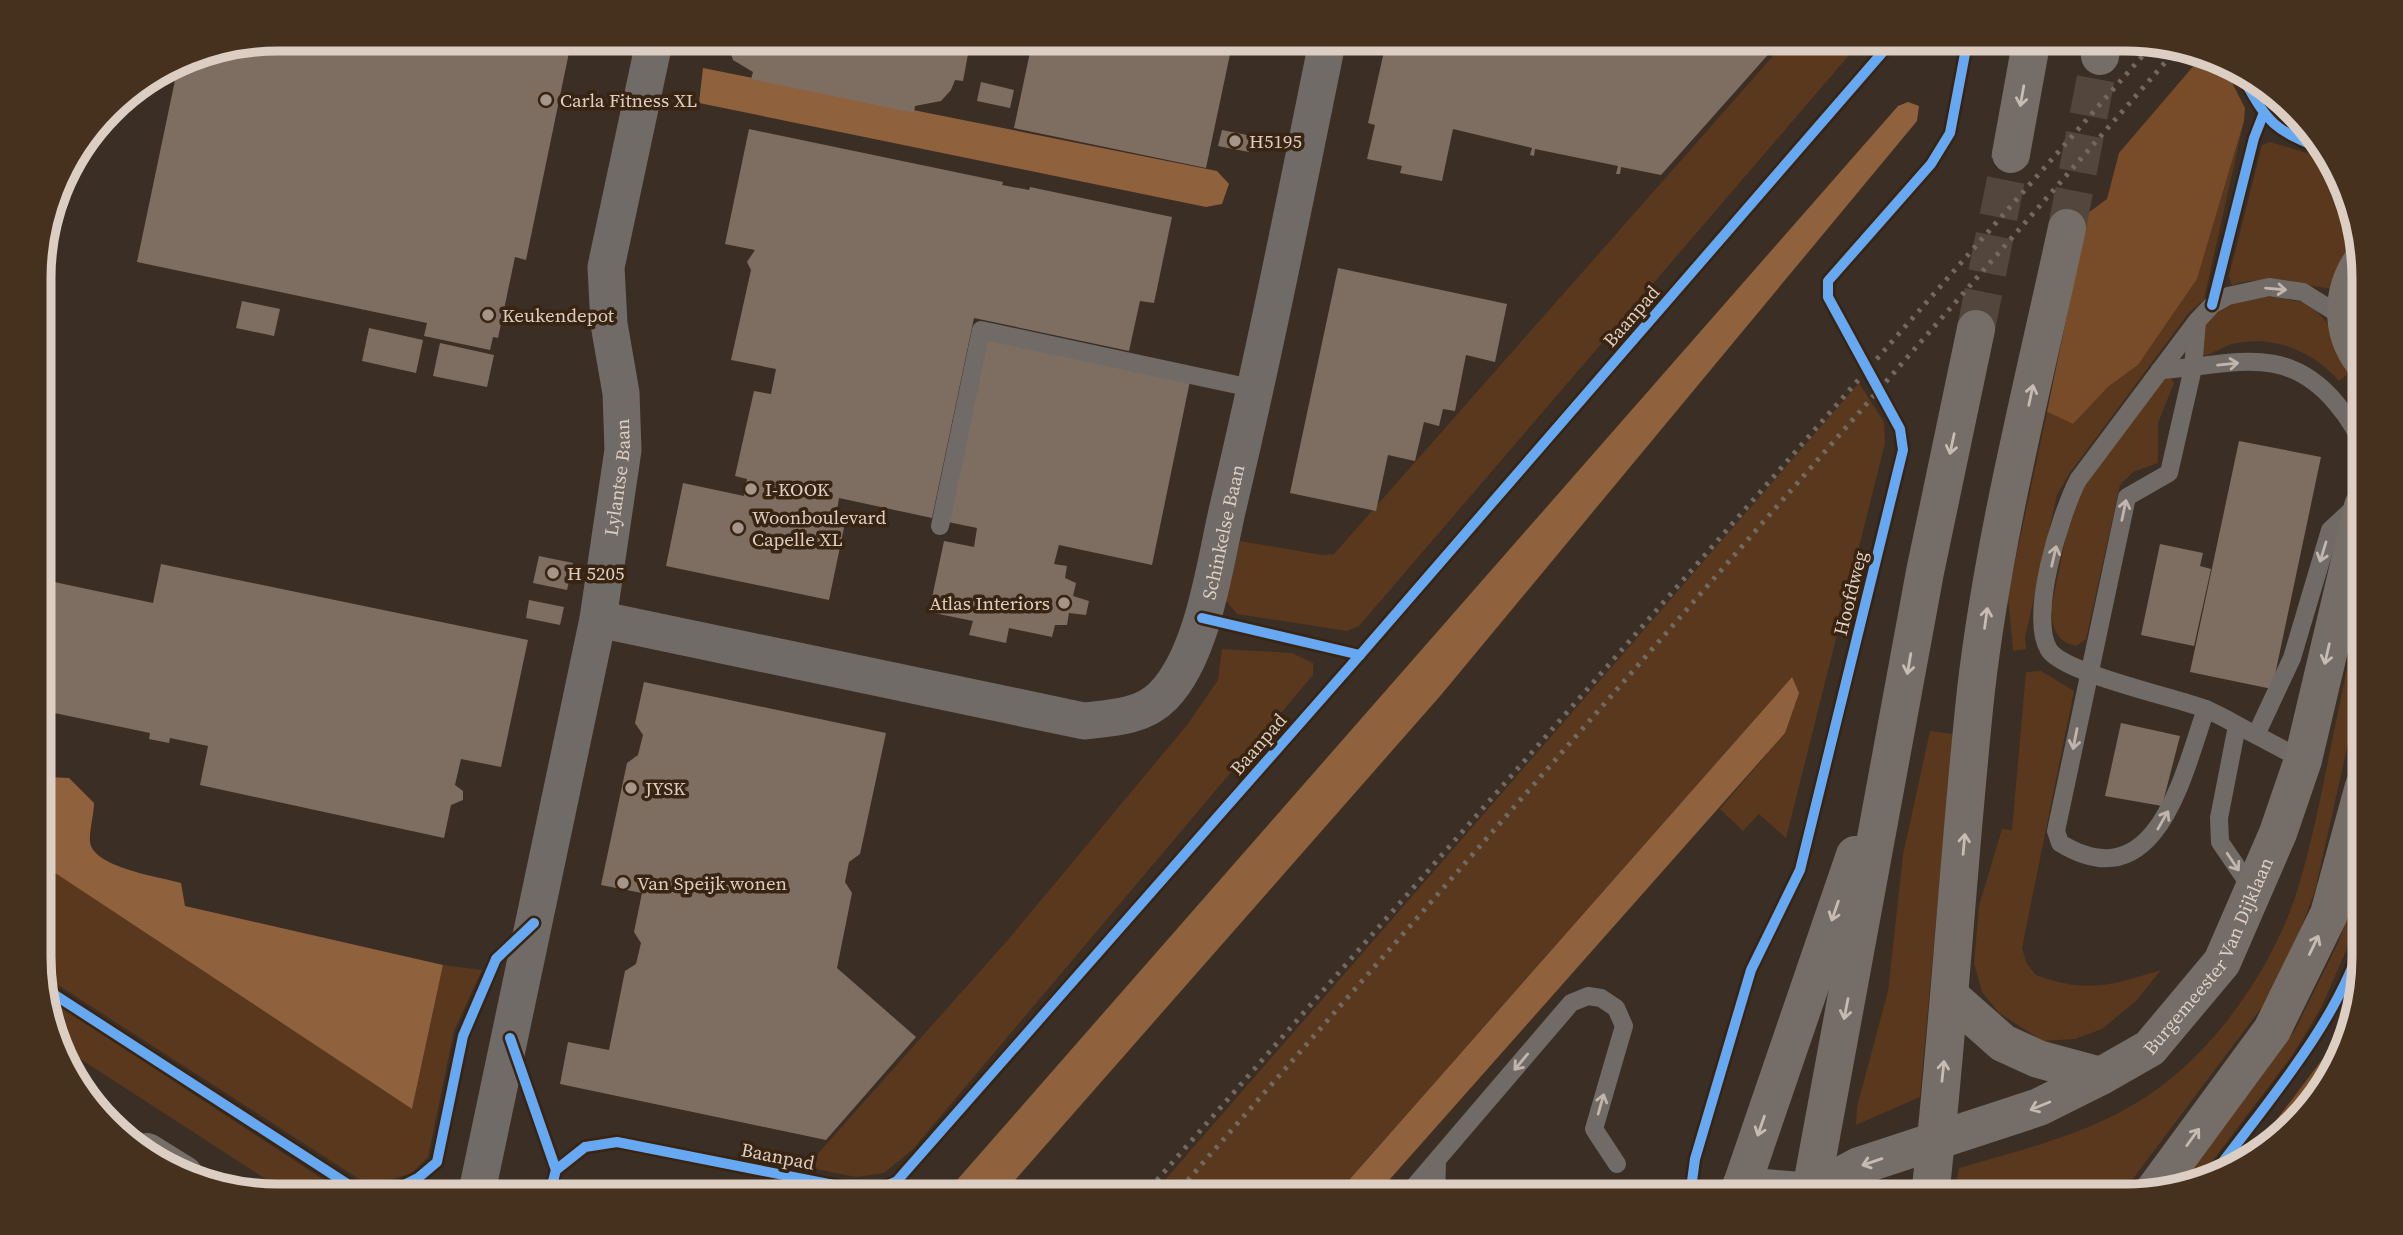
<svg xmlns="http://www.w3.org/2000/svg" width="2403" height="1235" viewBox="0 0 2403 1235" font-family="'Source Serif 4',serif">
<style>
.green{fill:#5a381d}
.forest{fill:#784c29}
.water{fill:#8f613d}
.building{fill:#7e6e62}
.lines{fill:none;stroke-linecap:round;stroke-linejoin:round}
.secondary-tunnel{stroke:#53463c;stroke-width:38;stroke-dasharray:38 19;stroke-linecap:butt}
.lane{stroke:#716b67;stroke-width:18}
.street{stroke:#716b67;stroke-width:37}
.secondary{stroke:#756d67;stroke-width:38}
.rail{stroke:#716a63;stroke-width:5;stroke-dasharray:3.5 7;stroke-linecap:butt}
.cycleway-casing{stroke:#392311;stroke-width:15}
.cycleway{stroke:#66a8f1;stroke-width:10}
.oneway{stroke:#c8bbb1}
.oneway2{stroke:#c2b5ac}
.poi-dot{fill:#a4968b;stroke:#392311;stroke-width:2.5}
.labels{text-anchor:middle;stroke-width:7;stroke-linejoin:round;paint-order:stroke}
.poi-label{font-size:19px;fill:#ddcec3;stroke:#392311;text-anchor:start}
.street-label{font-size:19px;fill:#ddcec3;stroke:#392311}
.rim{fill:none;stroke:#ddcec3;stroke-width:9}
</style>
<rect width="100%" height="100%" fill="#3b2e24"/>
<!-- green -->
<g class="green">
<path d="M1788,39H1863L1359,626L1347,631L1237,614L1226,601L1240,541L1322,555L1334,554Z"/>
<path d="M2244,121L2204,299L2188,314L2069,474L2057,495L2025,638L2026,649L2013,651L2008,595L2047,412L2073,424L2109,386L2138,365L2197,279Z"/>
<path d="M2270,142L2330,160L2361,243L2334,289C2299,285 2267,274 2232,285L2229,276L2262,145Z"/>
<path d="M2266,296L2309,303L2331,327L2352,371L2339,381C2312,351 2273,334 2232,344C2221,347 2212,355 2201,356L2202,327C2222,306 2238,300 2266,296Z"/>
<path d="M2170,376L2174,383L2158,423V463L2133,472L2120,485L2086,639L2076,646C2056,642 2052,626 2051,609L2072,507L2082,488L2165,377Z"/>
<path d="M1859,383L1884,422L1885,443L1786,838L1759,814L1743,831L1720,809L1785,733L1792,677L1335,1196H1151Z"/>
<path d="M2363,590L2364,672L2315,891L2294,946L2262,1007L2120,1196H1953L1959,1168C2029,1148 2105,1130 2164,1084C2225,1037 2277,959 2299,885C2312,841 2321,796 2330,751C2341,697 2352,644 2363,590Z"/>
<path d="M1222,649L1292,653L1313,663V675L913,1149L884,1173L856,1177L806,1167L1006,942L1187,725L1218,680Z"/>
<path d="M2041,671L2074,691L2022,948L2027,964L2036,975C2088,994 2111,985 2161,970L2136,1001L2102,1029L2075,1039L2043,1041L1999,1013L1982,992L1974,963L1979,906L2002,829L2012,830L2026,672Z"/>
<path d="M1930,731L1953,734L1920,1097L1856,1125L1857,1107L1888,991L1903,855Z"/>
<path d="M40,863L412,1109L443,965L482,970L454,1031L428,1157L412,1173L370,1186L41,974Z"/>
<path d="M2364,865L2362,914L2321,1008L2292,1056L2201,1176L2179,1183L2295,1030L2339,941Z"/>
<path d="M43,995L324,1180L301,1196H292L65,1049Z"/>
</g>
<!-- forest -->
<g class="forest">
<path d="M2202,56L2221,61L2245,108L2244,121L2197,279L2138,365L2109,386L2073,424L2047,412L2088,213L2107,199L2119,153Z"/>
<path d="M2354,1002L2340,1064L2258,1156L2246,1160L2330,1049Z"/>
</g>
<!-- water -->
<g class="water">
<path d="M703,68L1217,171L1229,184L1222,204L1206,207L699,103Z"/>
<path d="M1908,102L1919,106L1917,121L1441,695L1001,1196H943L1898,106Z"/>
<path d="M1792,677L1799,693L1785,733L1375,1196H1335Z"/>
<path d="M48,777L69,778L94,803C94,814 89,832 90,841C91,867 160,877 181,883L185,906L443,965L412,1109L40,863V780Z"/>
</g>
<!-- building -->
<g class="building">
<path d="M277,38H572L526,260L515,257L498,338L493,337L490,350L424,336L427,323L137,262L179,61L186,57Z"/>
<path d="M726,38H971L963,81L955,80L951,90L941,101L915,106L914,113L751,79L753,72L733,60Z"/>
<path d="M1033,38H1265L1263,46L1233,40L1206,168L1014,128Z"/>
<path d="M1387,38H1783L1661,175L1621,167L1620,174H1616L1618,166L1535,149L1534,156L1530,155L1532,148L1453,129L1442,181L1400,173L1402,166L1367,159L1375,125L1368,123Z"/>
<path d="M981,82L1014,90L1010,108L977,101Z"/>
<path d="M749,129L1003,182L1002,185L1029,190L1030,187L1172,217L1154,303L1140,301L1129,351L974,318L932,518L839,498L836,516L846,518L829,600L666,566L683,483L744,496L747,479L735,476L754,391L771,394L776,369L731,360L751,270L747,262L755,250L725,244Z"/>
<path d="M1222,130L1252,136L1249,152L1218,146Z"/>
<path d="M1338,268L1507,304L1495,362L1466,355L1455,411L1443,409L1439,426L1424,422L1415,461L1388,455L1376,511L1290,493Z"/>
<path d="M242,301L280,309L274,336L236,328Z"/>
<path d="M369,328L423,340L416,373L362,361Z"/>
<path d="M986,339L1190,381L1152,565L1059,545L1054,564L1067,566L1065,578L1076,583L1073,596L1089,601L1086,615L1069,613L1067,625H1055L1052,637L1009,628L1006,643L969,635L973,621L929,612L944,541L974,547L977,528L948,522Z"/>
<path d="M440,343L494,355L487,387L433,376Z"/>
<path d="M2239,441L2321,457L2272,689L2190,672Z"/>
<path d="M2160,544L2203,553L2200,566L2211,569L2194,646L2141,635Z"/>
<path d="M539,556L573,563L567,590L533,583Z"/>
<path d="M161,564L528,640L501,767L461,759L455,785L463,791V800L451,805L444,838L200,785L208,746L170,738L169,743L149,739L150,733L40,710V579L153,603Z"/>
<path d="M529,600L564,607L560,625L526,618Z"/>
<path d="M644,682L886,733L860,854L849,862L845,882L852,893L837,968L916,1037L826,1140L560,1084L568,1042L609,1050L625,971L636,964L641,943L634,932L642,893L601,885L627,763L638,755L643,735L635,723Z"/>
<path d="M2121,723L2180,736L2162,806L2105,796Z"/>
</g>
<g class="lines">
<!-- secondary-tunnel -->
<g class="secondary-tunnel">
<path d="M2067,228L2100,56"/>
<path d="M1976,329L2011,154"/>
</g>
<!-- lane -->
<g class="lane">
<path d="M2197,321L2078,480C2061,513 2028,616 2049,650C2064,673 2173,697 2203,708C2221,715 2238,726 2256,735"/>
<path d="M2160,370C2230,366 2284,341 2336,403C2348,417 2358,432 2363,449"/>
<path d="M940,526L981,330L1256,389"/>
<path d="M2206,709C2183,774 2157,902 2060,843L2056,831L2127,497L2169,473L2193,368L2197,321L2212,305L2228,296L2269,287L2303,292L2346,319"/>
<path d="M2237,726L2219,818L2220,842L2252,889"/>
<path d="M2303,760L2256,735L2292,658L2330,530L2355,507"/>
<path d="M1406,1196L1571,1003L1588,996L1601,998L1616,1008L1624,1026L1594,1129L1617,1164"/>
<path d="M1436,1196L1437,1161"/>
</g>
<!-- street -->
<g class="street">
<path id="s1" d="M598,619L1084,721C1111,718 1143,717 1163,696C1204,654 1215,562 1228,507C1265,351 1296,195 1328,38"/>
<path id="s2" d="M476,1196L598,619L623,450L621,393L609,324L606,267L655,38"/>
</g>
<!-- secondary -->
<g class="secondary">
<path d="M2100,56L2103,38"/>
<path d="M2011,154L2032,38"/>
<path d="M2363,260C2341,291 2340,331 2363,361"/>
<path d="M1951,997L2003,1043L2038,1059L2101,1076"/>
<path d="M147,1152L184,1175"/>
<path d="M1741,1186L1811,1192L1818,1196"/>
<path id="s3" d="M1811,1192L1859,1166L2039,1107L2101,1076L2150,1048L2222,962L2278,833L2303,760L2363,506"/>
<path d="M2153,1192L2272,1030L2329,914L2364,786"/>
<path d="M1738,1196L1855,855"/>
<path d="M1810,1196L1925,572L1976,329"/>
<path d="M1930,1196C1949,1028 1958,859 1976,690C1994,535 2034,381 2067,228"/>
</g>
<!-- rail -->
<g class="rail">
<path d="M1143,1196L2152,45"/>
<path d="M1174,1196L2176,50"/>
</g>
<!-- cycleway casing -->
<g class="cycleway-casing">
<g id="cycleway">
<path d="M2238,69C2268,122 2268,128 2327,151"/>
<path d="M2212,305L2254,138L2263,115"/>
<path d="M1202,618L1360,655"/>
<path d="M41,986L366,1196"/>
<path d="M510,1038L556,1170"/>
<path d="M2216,1171C2269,1100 2340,1019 2364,934"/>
<path d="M382,1196L418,1178L437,1162L463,1036L496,959L534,923"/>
<path d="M549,1196L556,1170L585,1147L617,1142L849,1188L875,1191L897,1181L1360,655L1895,38"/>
<path d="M1690,1196L1695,1159L1751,970L1800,870L1903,450L1900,429L1828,297V281L1931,164L1950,133L1968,38"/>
</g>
</g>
<!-- cycleway -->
<use href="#cycleway" class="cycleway"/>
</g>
<!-- one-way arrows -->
<defs><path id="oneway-shaft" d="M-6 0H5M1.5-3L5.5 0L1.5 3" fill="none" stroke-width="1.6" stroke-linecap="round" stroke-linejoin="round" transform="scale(1.75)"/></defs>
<g class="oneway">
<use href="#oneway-shaft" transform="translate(2022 96) rotate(100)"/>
<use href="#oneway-shaft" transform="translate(2031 395) rotate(-78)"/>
<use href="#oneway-shaft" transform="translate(1952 444) rotate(102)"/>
<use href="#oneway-shaft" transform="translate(1986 618) rotate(-82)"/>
<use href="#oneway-shaft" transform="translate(2327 654) rotate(103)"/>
<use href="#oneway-shaft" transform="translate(1909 664) rotate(100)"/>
<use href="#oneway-shaft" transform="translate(1964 844) rotate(-85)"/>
<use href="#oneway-shaft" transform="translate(1835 911) rotate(109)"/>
<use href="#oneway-shaft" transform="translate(2314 945) rotate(-64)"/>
<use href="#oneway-shaft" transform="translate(1846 1009) rotate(101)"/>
<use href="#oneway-shaft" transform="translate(1943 1071) rotate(-84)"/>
<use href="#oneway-shaft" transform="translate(2040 1106) rotate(158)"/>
<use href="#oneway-shaft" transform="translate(1761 1126) rotate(109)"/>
<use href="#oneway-shaft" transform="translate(2193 1137) rotate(-54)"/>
<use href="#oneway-shaft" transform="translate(1872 1162) rotate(161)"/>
</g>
<g class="oneway2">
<use href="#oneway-shaft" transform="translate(2276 289) rotate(5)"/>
<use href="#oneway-shaft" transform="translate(2228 364) rotate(-6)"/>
<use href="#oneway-shaft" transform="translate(2124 510) rotate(-78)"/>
<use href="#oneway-shaft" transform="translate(2323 552) rotate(107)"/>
<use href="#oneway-shaft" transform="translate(2054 556) rotate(-77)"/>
<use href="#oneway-shaft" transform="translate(2075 739) rotate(101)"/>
<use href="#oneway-shaft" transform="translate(2163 820) rotate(-60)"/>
<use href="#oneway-shaft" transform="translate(2233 862) rotate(56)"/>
<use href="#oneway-shaft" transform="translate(1521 1062) rotate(130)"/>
<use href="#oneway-shaft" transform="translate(1601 1104) rotate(-74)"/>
</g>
<!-- markers -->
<g class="poi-dot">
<circle cx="546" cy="100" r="7"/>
<circle cx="1235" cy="141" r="7"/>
<circle cx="488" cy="315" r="7"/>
<circle cx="751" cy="489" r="7"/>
<circle cx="738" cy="528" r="7"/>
<circle cx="553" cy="573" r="7"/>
<circle cx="1064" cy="603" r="7"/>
<circle cx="631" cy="788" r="7"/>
<circle cx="623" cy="883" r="7"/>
</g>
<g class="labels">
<!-- poi labels -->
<g class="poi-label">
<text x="560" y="107">Carla Fitness XL</text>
<text x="1249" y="148">H5195</text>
<text x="502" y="322">Keukendepot</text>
<text x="765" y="496">I-KOOK</text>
<text x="752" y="524">Woonboulevard<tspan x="752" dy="22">Capelle XL</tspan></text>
<text x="567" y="580">H 5205</text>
<text x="1050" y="610" text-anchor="end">Atlas Interiors</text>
<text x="645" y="795">JYSK</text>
<text x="637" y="890">Van Speijk wonen</text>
</g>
<!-- street labels -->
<g class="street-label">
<text transform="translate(1631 316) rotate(-49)" y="7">Baanpad</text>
<text dy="7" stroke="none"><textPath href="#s2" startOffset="733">Lylantse Baan</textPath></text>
<text dy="7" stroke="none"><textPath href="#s1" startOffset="758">Schinkelse Baan</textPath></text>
<text transform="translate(1850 593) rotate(-76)" y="7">Hoofdweg</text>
<text transform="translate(1258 744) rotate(-49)" y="7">Baanpad</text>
<text dy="7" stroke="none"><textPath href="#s3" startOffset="480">Burgemeester Van Dijklaan</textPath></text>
<text transform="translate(778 1156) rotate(11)" y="7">Baanpad</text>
</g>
</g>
<!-- crop -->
<path d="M0 0H2403V1235H0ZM278 51H2125A227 227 0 0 1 2352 278V957A227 227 0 0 1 2125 1184H278A227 227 0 0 1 51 957V278A227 227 0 0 1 278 51Z" fill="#46311f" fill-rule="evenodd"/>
<path class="rim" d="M278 51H2125A227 227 0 0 1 2352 278V957A227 227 0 0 1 2125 1184H278A227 227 0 0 1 51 957V278A227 227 0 0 1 278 51Z"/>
</svg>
